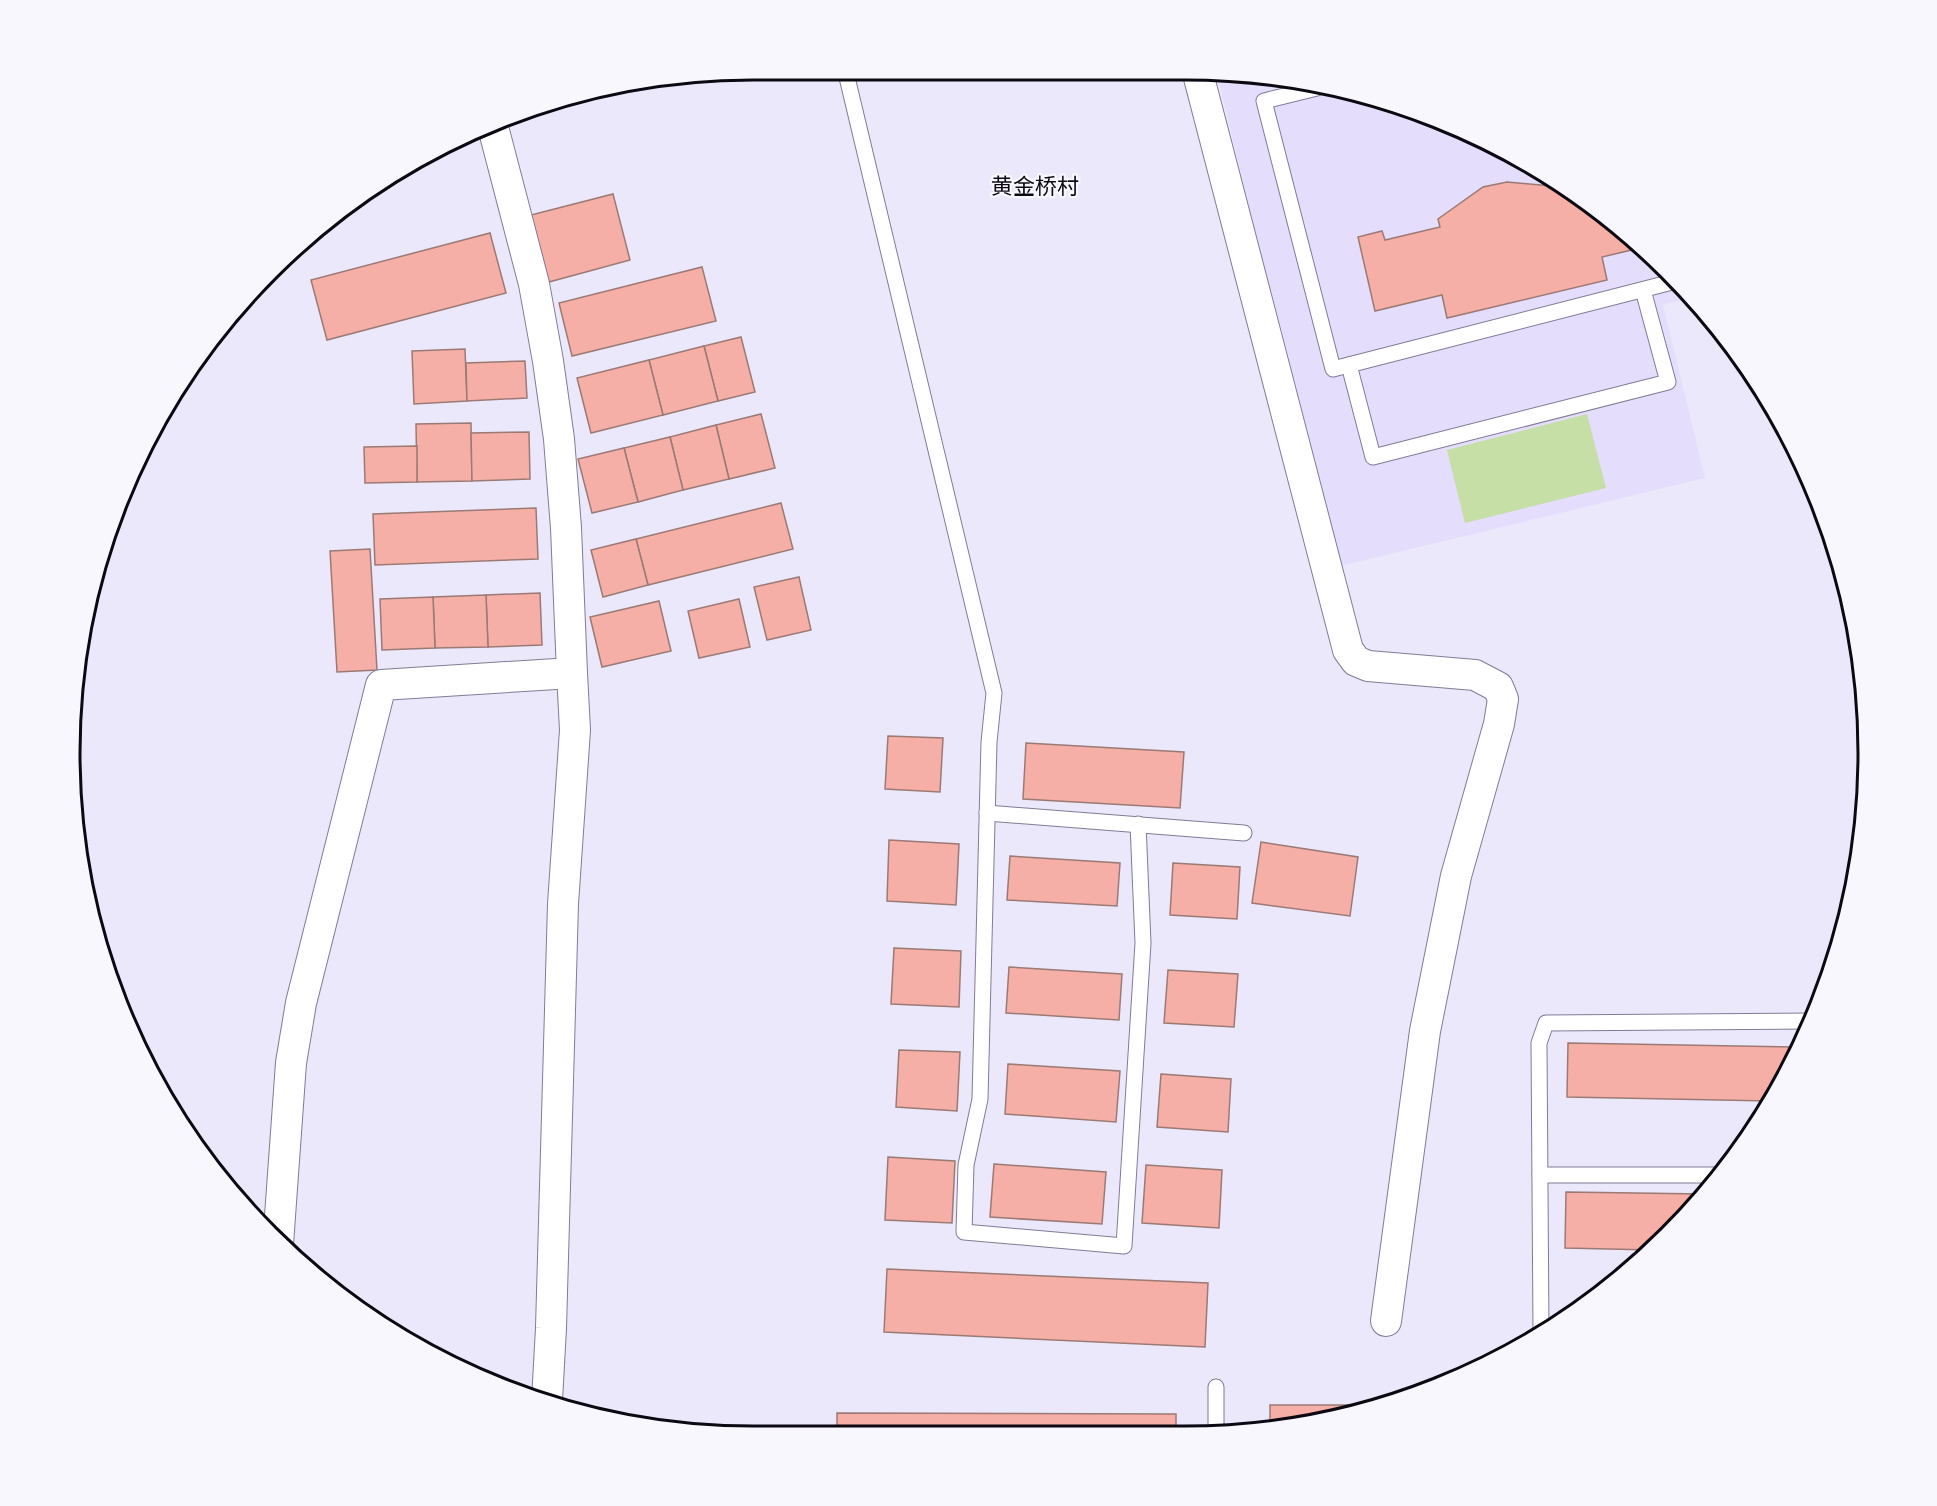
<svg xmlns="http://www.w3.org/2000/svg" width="1937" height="1506" viewBox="0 0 1937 1506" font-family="'PT Serif','Noto Sans SC',serif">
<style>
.built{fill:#e4ddfb}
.green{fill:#c5dfa6}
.building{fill:#f6afa6;stroke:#9b7a75;stroke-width:1.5}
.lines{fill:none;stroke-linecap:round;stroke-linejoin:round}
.service-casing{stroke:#817b96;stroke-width:17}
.minor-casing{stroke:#817b96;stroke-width:32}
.service{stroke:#fff;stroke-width:15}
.minor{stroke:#fff;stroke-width:30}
.labels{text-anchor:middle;stroke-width:4.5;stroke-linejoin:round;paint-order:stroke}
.quarter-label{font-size:22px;fill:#0c0913;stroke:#f9f7fe}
.rim{fill:none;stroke:#0c0913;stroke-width:3}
</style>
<rect width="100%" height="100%" fill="#ece8fb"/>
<!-- built -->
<path class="built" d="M1216,70H1228L1404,105L1487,140L1601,211L1693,297L1663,305L1705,478L1336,567Z"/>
<!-- green -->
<path class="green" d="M1587,414L1606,488L1465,523L1447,450Z"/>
<!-- building -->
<g class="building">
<path d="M1507,182L1563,187L1568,196L1575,195L1601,211L1640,248L1602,257L1607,280L1447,318L1442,295L1375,311L1358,237L1382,231L1385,240L1440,227L1438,219L1483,187Z"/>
<path d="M613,194L630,260L549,282L531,215Z"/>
<path d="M490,233L506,293L327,340L311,280Z"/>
<path d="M702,267L716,321L572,356L559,303Z"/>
<path d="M741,337L755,392L718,401L704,346Z"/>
<path d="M704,346L718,401L663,415L649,360Z"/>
<path d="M465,349L467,401L414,404L412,351Z"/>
<path d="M649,360L663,415L591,433L577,378Z"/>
<path d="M525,361L527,398L467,401L466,363Z"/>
<path d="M761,414L775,468L729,479L716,425Z"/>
<path d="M471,423L472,481L417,482L416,424Z"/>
<path d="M716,425L729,479L683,490L670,437Z"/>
<path d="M529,432L530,479L472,481L471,433Z"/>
<path d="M670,437L683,490L638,502L624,448Z"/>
<path d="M417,446V482L365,483L364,447Z"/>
<path d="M624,448L638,502L592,513L578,459Z"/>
<path d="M781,503L793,549L648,585L636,539Z"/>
<path d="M536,508L538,559L375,565L373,514Z"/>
<path d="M636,539L648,585L603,597L591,550Z"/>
<path d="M370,549L377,670L337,672L330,551Z"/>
<path d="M799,577L811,630L767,640L754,587Z"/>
<path d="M540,593L542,645L488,647L486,595Z"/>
<path d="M486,595L488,647L435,648L433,597Z"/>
<path d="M433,597L435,648L382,650L380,599Z"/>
<path d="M739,599L750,647L699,658L688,611Z"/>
<path d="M659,601L671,651L602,667L590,617Z"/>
<path d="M888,736L943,738L940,792L885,789Z"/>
<path d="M1026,743L1184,752L1180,808L1023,799Z"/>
<path d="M889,840L959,844L956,905L887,901Z"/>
<path d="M1261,842L1358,857L1350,916L1252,903Z"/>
<path d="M1010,856L1120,863L1117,906L1007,900Z"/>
<path d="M1173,863L1240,867L1237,919L1170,915Z"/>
<path d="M894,948L961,951L959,1007L891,1004Z"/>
<path d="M1009,967L1122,974L1119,1020L1006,1013Z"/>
<path d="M1168,970L1238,974L1234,1027L1164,1023Z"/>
<path d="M1568,1043L1799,1047L1770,1101L1567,1097Z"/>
<path d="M899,1050L960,1052L957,1111L896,1107Z"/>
<path d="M1008,1064L1120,1071L1116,1122L1005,1114Z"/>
<path d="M1161,1074L1231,1079L1228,1132L1157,1127Z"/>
<path d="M888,1157L955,1161L952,1223L885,1220Z"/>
<path d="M994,1164L1106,1172L1102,1224L990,1217Z"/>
<path d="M1146,1165L1222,1170L1219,1228L1142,1223Z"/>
<path d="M1566,1192L1703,1194L1667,1237L1652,1250L1565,1248Z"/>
<path d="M887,1269L1208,1283L1205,1347L884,1332Z"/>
<path d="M1270,1405H1385L1273,1431H1270Z"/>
<path d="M837,1413L1176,1414V1431H837Z"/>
</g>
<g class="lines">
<!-- service casing -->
<g class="service-casing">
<g id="service">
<path d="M845,69L994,693L989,742L980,1099L966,1165L964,1232L1124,1246L1143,943L1138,824"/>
<path d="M1317,88L1264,101L1333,369L1676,281"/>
<path d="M1349,365L1373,457L1668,382L1643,290"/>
<path d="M987,813L1244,833"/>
<path d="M1540,1175H1718"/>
<path d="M1541,1333L1539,1043L1546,1023L1812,1021"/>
<path d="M1216,1387V1431"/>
</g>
</g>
<!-- minor casing -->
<g class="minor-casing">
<g id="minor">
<path d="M1197,70L1348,650L1356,661L1368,666L1475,675L1498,687L1503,699L1499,724L1456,876L1425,1031L1386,1321"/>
<path d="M493,127L534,284L548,361L559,439L566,528L572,673L575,730L563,904L551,1328L547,1400"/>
<path d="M278,1244L291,1063L301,1003L381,685L572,673"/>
</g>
</g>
<!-- service -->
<use href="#service" class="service"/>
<!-- minor -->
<use href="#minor" class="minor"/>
</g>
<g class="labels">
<!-- quarter labels -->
<g class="quarter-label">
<text x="1035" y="194">黄金桥村</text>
</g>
</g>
<!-- crop -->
<path d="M0 0H1937V1506H0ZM753 80H1185A673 673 0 0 1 1858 753V753A673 673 0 0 1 1185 1426H753A673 673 0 0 1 80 753V753A673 673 0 0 1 753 80Z" fill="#f9f7fe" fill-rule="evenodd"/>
<path class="rim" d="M753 80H1185A673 673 0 0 1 1858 753V753A673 673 0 0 1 1185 1426H753A673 673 0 0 1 80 753V753A673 673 0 0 1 753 80Z"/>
</svg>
